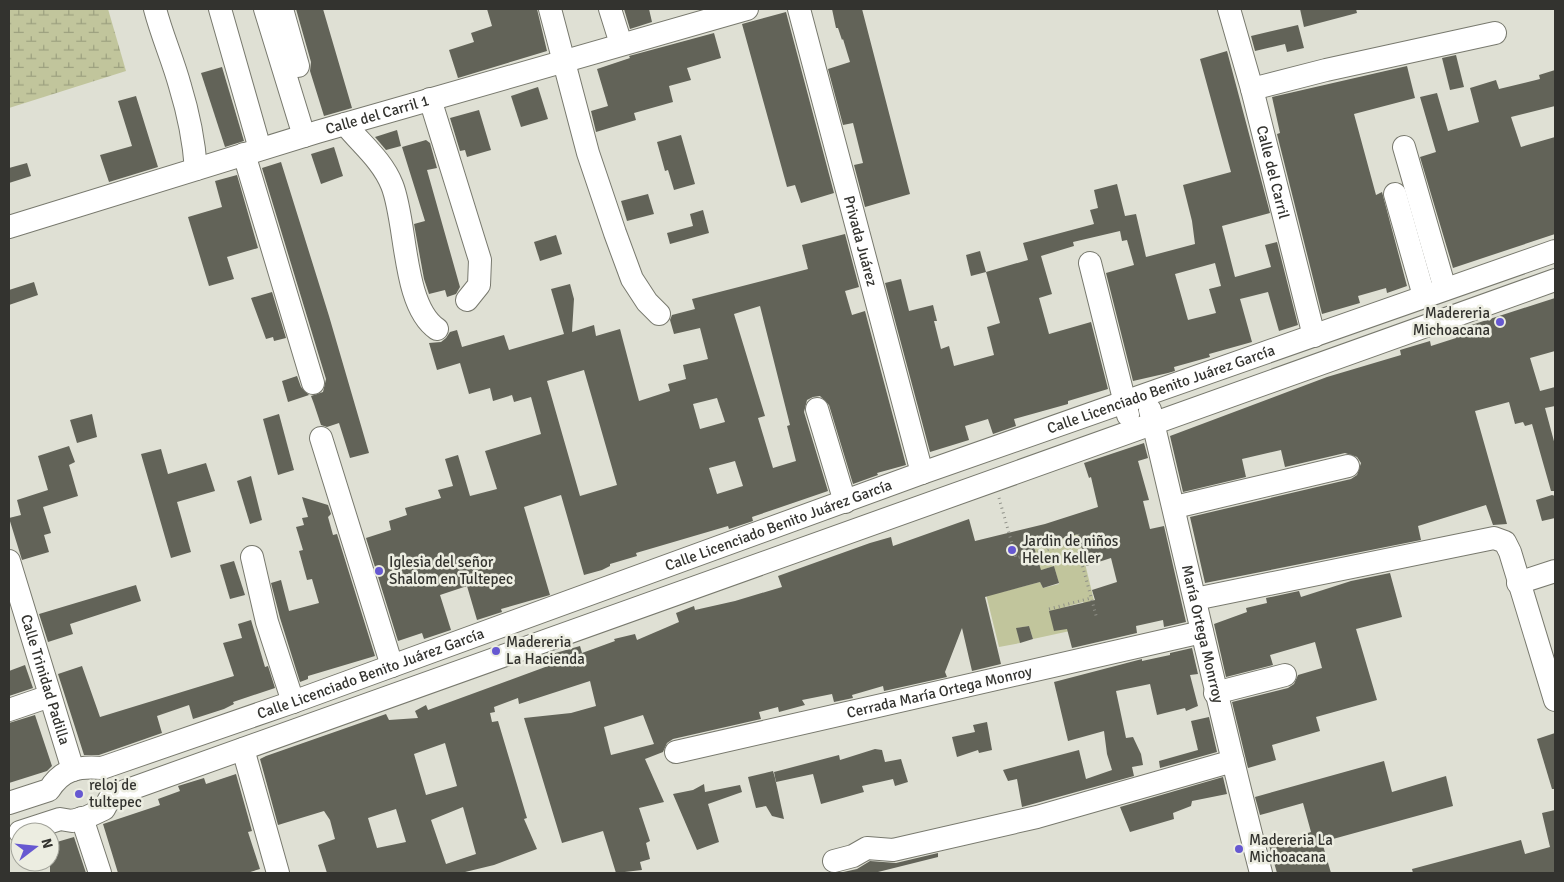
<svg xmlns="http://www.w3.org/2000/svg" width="1564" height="882" viewBox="0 0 1564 882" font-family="Signika,sans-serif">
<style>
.wetland{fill:url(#wetland-marsh)}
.park{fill:#c1c59c}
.building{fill:#626358;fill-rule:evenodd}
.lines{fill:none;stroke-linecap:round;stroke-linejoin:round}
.minor-casing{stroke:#78796e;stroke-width:24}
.path{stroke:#8e8f87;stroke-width:3;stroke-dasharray:1 4;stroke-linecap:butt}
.minor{stroke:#fff;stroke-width:22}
.poi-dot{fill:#6658d1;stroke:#ecede1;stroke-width:2}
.labels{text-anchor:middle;stroke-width:5;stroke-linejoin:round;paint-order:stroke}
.street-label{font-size:15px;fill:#33332f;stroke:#ecede1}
.poi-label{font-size:15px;fill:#33332f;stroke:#ecede1;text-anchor:start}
</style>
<defs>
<pattern id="wetland-marsh" width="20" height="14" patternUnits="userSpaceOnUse" patternTransform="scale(1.25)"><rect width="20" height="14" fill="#c1c59c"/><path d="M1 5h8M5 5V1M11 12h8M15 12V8" fill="none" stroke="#9da180"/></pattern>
</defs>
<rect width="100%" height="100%" fill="#dfe0d4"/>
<!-- wetland -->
<path class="wetland" d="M9,9H108L126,71L9,108Z"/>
<!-- park -->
<path class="park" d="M1090,530L1081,547L1099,621L1083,602L1065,607L1070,631L1033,639L1029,626L1017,628L1020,643L999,647L983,582L1002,592L1040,582L1043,588L1059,584L1054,566L1038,571L1040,567L1034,547Z"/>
<!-- building -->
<g class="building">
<path d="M296,9H323L352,108L324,116L310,71L311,62Z"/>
<path d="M487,9H537L547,51L458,78L449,50L474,42L471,33L492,26Z"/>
<path d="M624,9H649L652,22L630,29Z"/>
<path d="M832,9H862L910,194L865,207L854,165L863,163L853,123L843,125L828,69L850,62L843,39L842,40L838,28H836Z"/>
<path d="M1300,9H1356L1357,13L1304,27Z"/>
<path d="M786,12L834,193L801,203L795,185L787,187L742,24Z"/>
<path d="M1298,25L1304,48L1287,52L1285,44L1255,51L1251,36Z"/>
<path d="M714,33L721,58L687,68L691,80L669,86L673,102L634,113L636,120L596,132L591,111L608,106L597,69L630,58L629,56Z"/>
<path d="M1227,51L1270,213L1222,226L1235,277L1271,267L1265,245L1277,242L1298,325L1279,331L1268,292L1240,299L1252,342L1209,354L1210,357L1174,367L1175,371L1168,373L1133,381L1106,273L1134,265L1127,240L1122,241L1120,231L1073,242L1074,246L1041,256L1052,294L1039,298L1049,334L1091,322L1108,389L1068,401V404L1014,419L1016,426L993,434L988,419L965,426L969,440L930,452L885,283L901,279L909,311L933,305L937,321H934L941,349L949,346L954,366L994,355L987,327L1000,323L986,272L1028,260L1023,243L1094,224L1090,210L1098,208L1094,190L1117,184L1125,216L1136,214L1146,257L1195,244L1192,221L1183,185L1231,172L1200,59ZM1215,263L1221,286L1209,289L1216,313L1188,320L1175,274Z"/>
<path d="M1456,55L1464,87L1450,90L1442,58Z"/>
<path d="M1407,66L1415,98L1354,114L1376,195L1382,192L1407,286L1387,293L1386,288L1358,296L1360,303L1322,314L1277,134L1280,133L1272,97Z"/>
<path d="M222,67L244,141L225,147L201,73Z"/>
<path d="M1555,70V106L1511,117L1521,147L1555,137V234L1453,268L1420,157L1436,152L1420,97L1437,93L1448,131L1479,122L1470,88L1496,80L1499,89L1540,79L1539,75Z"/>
<path d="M538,87L548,119L521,127L511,96Z"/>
<path d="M136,96L158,167L109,182L100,155L132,146L118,101Z"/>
<path d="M479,110L491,150L467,157L465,150L460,151L450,118Z"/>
<path d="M397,130L401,146L386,150L375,137Z"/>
<path d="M681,135L695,184L674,190L668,170L665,171L657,142Z"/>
<path d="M426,140L430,143L437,168L427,170L460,287L456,294L447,297L445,290L429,294L424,279L414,224L425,221L402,147Z"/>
<path d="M334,147L343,176L321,184L311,154Z"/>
<path d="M281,162L329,316L369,453L350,458L339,423L327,427L321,425L314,404L311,396L323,392L326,379L262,168Z"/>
<path d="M27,163L31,176L9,183V168Z"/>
<path d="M237,175L258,248L227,257L234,279L209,286L188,217L222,207L215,181Z"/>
<path d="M648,194L654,214L627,221L621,201Z"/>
<path d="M703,210L709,233L670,244L667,233L693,226L690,214Z"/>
<path d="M845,234L859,287L845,291L852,315L865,311L906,465L877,473L878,475L853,484L829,405L820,396L813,397L807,400L804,412L828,491L752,517L753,521L729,529L728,526L636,553L637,556L610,564V566L602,570L584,575L561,495L524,507L550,595L501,609L502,612L477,620L467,586L440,595L451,630L424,639L422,633L398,641L366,538L391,530L389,521L407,515L405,508L441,498L438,490L453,486L445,459L458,455L470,496L497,489L485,451L541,434L531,397L514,402L512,395L493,401L490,388L469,394L460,363L437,370L429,343L441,342L446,338L450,332L457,330L462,347L504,335L509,350L564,334L551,289L570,284L574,299L572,332L594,325L596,336L620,329L639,401L670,391L668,384L686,379L683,365L708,359L700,328L674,334L670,320L672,315L695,309L692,299L808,269L802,245ZM760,306L790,425L787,426L796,461L773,468L758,418L765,416L734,314ZM584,370L617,485L580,496L547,381ZM717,398L725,422L700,429L693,404ZM735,461L743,486L717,494L709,468Z"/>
<path d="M556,235L562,254L540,261L534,242Z"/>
<path d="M980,251L986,272L971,276L966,255Z"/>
<path d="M34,282L38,295L9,305V290Z"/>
<path d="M272,292L286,338L274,341L273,337L266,339L251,298Z"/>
<path d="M1555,298V351L1530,358L1540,391L1555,387V406L1545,408L1555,445V491H1551L1532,424L1525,426L1523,422L1515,424L1509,402L1475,411L1507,524L1493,525L1486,505L1418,526L1421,540L1205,583L1190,517L1351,479L1357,475L1361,463L1357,457L1345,453L1285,467L1281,450L1242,459L1246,477L1183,492L1170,436L1327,377L1401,355L1400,350L1430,341L1431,346L1456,338V330Z"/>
<path d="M297,376L301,387L309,395L288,402L282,381Z"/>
<path d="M92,414L97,437L77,443L70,420Z"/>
<path d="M279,414L294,470L278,475L263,419Z"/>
<path d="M1144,443L1148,458L1138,461L1149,500L1143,501L1150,529L1164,526L1186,622L1164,627L1163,620L1136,626L1137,633L1072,648L1067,629L1054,631L1049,611L1095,600L1092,590L1117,582L1111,558L1086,566L1078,534L1034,547L1041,570L1054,566L1059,583L1043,588L1040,582L985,597L1001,664L972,671L962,628L945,672L947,677L884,691L883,686L852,695L853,698L834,702L832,694L802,700L805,705L779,712L778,707L759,712L761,719L673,739L667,743L663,752L645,759L664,802L639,808L650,841L646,843L650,859L640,862L642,870L616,873L603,831L562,843L524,718L571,713L596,706L590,681L519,704L518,698L494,707L495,712L490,713L492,722L498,721L527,818L524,819L537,849L494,865L461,873H327L318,845L335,839L330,820L324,811L278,825L260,759L266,756L386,714L389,720L418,718L415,711L426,705L428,710L548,666L545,656L580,646L582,653L615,641L614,639L635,634L637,640L679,622L676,613L694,606L695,610L735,601L782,587L778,576L870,543L891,537L893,546L969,519L975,541L1045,524L1098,507L1091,477L1089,478L1084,463ZM643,715L654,744L611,755L604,727ZM445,743L457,786L426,795L414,754ZM463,807L476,854L446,864L431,820ZM396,809L406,842L377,848L368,818Z"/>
<path d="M69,446L75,462L69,465L78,496L43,507L51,533L44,535L49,552L22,560L9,518L21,515L17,500L48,490L38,456Z"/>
<path d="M161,449L168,474L206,463L215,491L177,502L191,552L171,558L141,454Z"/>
<path d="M251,476L262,520L250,524L237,481Z"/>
<path d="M1552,495L1555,496V518L1542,521L1536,500Z"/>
<path d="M302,497L328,505L331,514L328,517L333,535L337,534L375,656L308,676V679L300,682L280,618L271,583L281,580L289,611L319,603L312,579L307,580L299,551L303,550L296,527L304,525L302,518L308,517Z"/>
<path d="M234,561L245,595L230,599L220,565Z"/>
<path d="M1390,573L1402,617L1356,629L1377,700L1316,717L1320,731L1272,745L1276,760L1248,768L1232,702L1288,688L1294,684L1298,675L1322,668L1315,642L1270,655L1273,665L1226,677L1214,624L1247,612L1246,608L1267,603L1266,598L1299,591L1301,597L1351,581Z"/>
<path d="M136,585L141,601L70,624L73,634L48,642L39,614Z"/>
<path d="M251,620L265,667L268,666L275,688L233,702L234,704L224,709L193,719L189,705L157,716L162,733L99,755H84L58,674L82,666L100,717L234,676L223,643L242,638L238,624Z"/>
<path d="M1029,626L1033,639L1020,643L1016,628Z"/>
<path d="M1192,648L1198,674L1190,675L1198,706L1186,711L1185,708L1157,715L1150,684L1116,691L1126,738L1133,737L1141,754L1143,765L1132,767L1134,776L1022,807L1017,779L1008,781L1003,770L1079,750L1086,779L1112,770L1107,754L1104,731L1068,741L1054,682L1142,659V661L1170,655V653Z"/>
<path d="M25,665L33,688L9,696V671Z"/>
<path d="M35,715L52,766L47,771L9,783V723Z"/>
<path d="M1209,717L1217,752L1160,768L1159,761L1198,750L1191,721Z"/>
<path d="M987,722L992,750L979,753L978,750L957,757L952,737L975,732L973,725Z"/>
<path d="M1555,733V789H1552L1537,739Z"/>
<path d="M875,749L882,750L885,762L901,759L908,782L895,786L893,779L862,786L864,792L821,804L813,774L776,782L774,772L839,755L840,760Z"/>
<path d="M1384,761L1392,792L1446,776L1453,806L1322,842L1331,873H1277L1269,845L1311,832L1303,803L1260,815L1255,797Z"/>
<path d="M773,771L775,778L784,819L772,816L766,806L756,808L748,777Z"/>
<path d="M236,774L252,831L248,832L260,869L247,873H118L103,824L160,805L158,799L180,791L178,786L204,778L206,784Z"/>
<path d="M1223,777L1227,794L1192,801L1191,806L1173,813L1174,819L1130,832L1120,807Z"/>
<path d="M704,784L705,792L740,785L742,792L708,804L719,842L697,850L673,794L693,790Z"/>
<path d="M1555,810V873H1413L1412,869L1521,840L1525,854L1550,847L1542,813Z"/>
<path d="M74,837L86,873H50V844Z"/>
<path d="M938,853V857L874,873H839L857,869L870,861L896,863Z"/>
</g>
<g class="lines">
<!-- minor casing -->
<g class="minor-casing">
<g id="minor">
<path d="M155,9C162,36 173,60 180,86C188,112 194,142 196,169"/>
<path d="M220,9L260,149"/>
<path d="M265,9L304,136"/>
<path d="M282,9L298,66"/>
<path d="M550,9L588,153L615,233L632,279L647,302L659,314"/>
<path d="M610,9L621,44"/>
<path id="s1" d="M799,9L922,473"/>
<path id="s2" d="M1229,9L1252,89L1314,336"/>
<path d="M1252,89L1326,70L1495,33"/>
<path d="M430,99L480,260L479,285L467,300"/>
<path d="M345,124C361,144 382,160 392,185C407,222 402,305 437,329"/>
<path d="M1404,147L1445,289"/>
<path d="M244,154L313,383"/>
<path d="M1395,194L1424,296"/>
<path id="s3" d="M9,227L317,132L747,9"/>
<path d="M1090,263L1128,415"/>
<path d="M817,409L845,502"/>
<path id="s4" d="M1150,410C1187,564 1221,719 1261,873"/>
<path d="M321,438L392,666"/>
<path d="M1175,507L1348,466"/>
<path d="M252,557L267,622L293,702"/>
<path id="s5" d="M9,561L73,770"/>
<path d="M1518,583L1555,571"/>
<path d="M1195,599L1494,538L1505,542L1510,552L1555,700"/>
<path d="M1215,693L1285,675"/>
<path d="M9,710L50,696"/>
<path d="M243,749L278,873"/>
<path id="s6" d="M676,752L1202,632"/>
<path id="s7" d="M9,803L49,790C62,769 78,766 102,768L293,702L922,473L1555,251"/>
<path d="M82,818L100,873"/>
<path d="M20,832L60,819L72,821L87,817L104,809L111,796L1555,280"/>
<path d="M834,861L853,856L867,848L893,850L1037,817L1233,761"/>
</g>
</g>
<!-- path -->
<g class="path">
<path d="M999,498L1016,558L1080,541L1078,534"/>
<path d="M1076,542L1097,619"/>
<path d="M1049,609L1091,598"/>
</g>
<!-- minor -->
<use href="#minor" class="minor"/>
</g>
<!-- markers -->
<g class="poi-dot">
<circle cx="1500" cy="322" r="5"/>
<circle cx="1012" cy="550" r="5"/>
<circle cx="379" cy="571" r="5"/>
<circle cx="496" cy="651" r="5"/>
<circle cx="79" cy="794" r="5"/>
<circle cx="1239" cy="849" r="5"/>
</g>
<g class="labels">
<!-- street labels -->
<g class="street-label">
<text dy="5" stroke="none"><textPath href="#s3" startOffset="385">Calle del Carril 1</textPath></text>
<text dy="5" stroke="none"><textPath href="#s2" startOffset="169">Calle del Carril</textPath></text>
<text dy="5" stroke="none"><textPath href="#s1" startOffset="240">Privada Juárez</textPath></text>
<text dy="5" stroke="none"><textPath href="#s7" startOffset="1228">Calle Licenciado Benito Juárez García</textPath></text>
<text dy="5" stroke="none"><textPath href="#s7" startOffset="822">Calle Licenciado Benito Juárez García</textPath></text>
<text dy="5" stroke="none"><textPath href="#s4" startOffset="230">María Ortega Monrroy</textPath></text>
<text dy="5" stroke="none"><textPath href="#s7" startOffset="388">Calle Licenciado Benito Juárez García</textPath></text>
<text dy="5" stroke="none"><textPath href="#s5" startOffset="124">Calle Trinidad Padilla</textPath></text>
<text dy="5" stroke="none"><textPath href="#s6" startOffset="270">Cerrada María Ortega Monroy</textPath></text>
</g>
<!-- poi labels -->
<g class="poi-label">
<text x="1490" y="318" text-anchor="end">Madereria<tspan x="1490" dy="17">Michoacana</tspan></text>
<text x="1022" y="546">Jardin de niños<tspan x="1022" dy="17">Helen Keller</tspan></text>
<text x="389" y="567">Iglesia del señor<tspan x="389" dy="17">Shalom en Tultepec</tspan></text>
<text x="506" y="647">Madereria<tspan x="506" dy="17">La Hacienda</tspan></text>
<text x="89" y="790">reloj de<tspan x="89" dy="17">tultepec</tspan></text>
<text x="1249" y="845">Madereria La<tspan x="1249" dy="17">Michoacana</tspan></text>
</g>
</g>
<!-- border -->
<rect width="1564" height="882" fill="none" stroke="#33332f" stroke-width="20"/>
<!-- north arrow -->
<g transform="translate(35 847) rotate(74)"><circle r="24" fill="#ecede1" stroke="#a2a39a"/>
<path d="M0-4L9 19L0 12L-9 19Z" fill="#6658d1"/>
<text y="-8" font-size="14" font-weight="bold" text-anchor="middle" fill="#33332f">N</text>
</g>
</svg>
